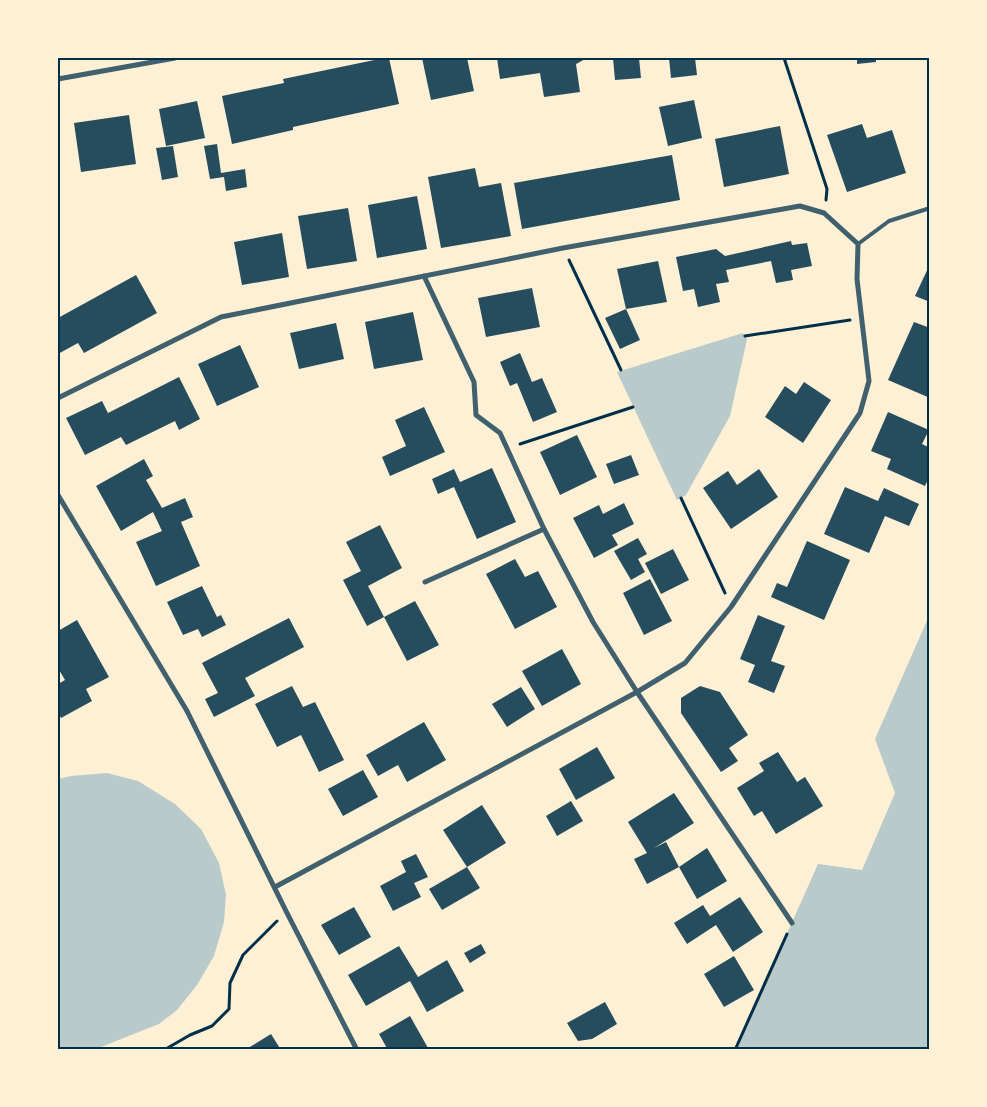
<svg xmlns="http://www.w3.org/2000/svg" width="987" height="1107" viewBox="0 0 987 1107" font-family="Montserrat,sans-serif">
<style>
.green{fill:#b9caca}
.building{fill:#264d5e}
.lines{fill:none;stroke-linecap:round;stroke-linejoin:round}
.path{stroke:#003049;stroke-width:3}
.service{stroke:#3f606c;stroke-width:4}
.minor{stroke:#3f606c;stroke-width:5}
.neatline{fill:none;stroke:#003049;stroke-width:2}
</style>
<rect width="100%" height="100%" fill="#fdf0d5"/>
<!-- green -->
<g class="green">
<path d="M743,333L747,339L730,416L686,495L677,500L617,372Z"/>
<path d="M929,616V1049L735,1050L818,864L862,870L895,793L875,739Z"/>
<path d="M107,773L138,781L175,804L201,829L219,863L226,895L224,922L214,956L197,985L177,1010L159,1024L96,1049H58V779L71,776Z"/>
</g>
<!-- building -->
<g class="building">
<path d="M384,58H389L399,104L293,127V130L232,144L222,96L284,83L283,79Z"/>
<path d="M422,58H467L474,91L431,100Z"/>
<path d="M497,58H587L576,64L580,92L544,97L540,73L500,79Z"/>
<path d="M613,58H639L641,78L615,80Z"/>
<path d="M669,58H695L697,75L671,78Z"/>
<path d="M857,58H876V62L857,64Z"/>
<path d="M694,100L702,138L668,146L659,107Z"/>
<path d="M197,101L205,138L166,146L159,109Z"/>
<path d="M129,115L136,164L81,172L74,123Z"/>
<path d="M862,124L867,138L892,130L906,173L847,192L827,135Z"/>
<path d="M780,126L789,174L724,187L715,139Z"/>
<path d="M217,144L221,173L245,169L247,187L226,191L224,177L210,179L204,146Z"/>
<path d="M173,146L178,177L162,180L156,148Z"/>
<path d="M672,155L680,200L522,229L514,183Z"/>
<path d="M475,168L479,187L501,183L511,236L441,248L428,177Z"/>
<path d="M417,196L427,249L377,258L368,205Z"/>
<path d="M348,208L357,261L307,269L298,216Z"/>
<path d="M282,233L289,277L242,285L234,242Z"/>
<path d="M791,241L792,245L807,243L812,266L791,270L793,280L776,283L771,261L726,270L729,282L716,284L720,302L698,307L694,289L683,291L676,257L716,249L725,256Z"/>
<path d="M658,261L667,302L626,309L617,269Z"/>
<path d="M930,264V302L915,296Z"/>
<path d="M136,275L157,313L84,353L78,343L58,354V318Z"/>
<path d="M532,288L540,327L486,337L478,298Z"/>
<path d="M626,309L640,340L620,349L605,318Z"/>
<path d="M413,312L423,360L374,369L365,322Z"/>
<path d="M914,322L930,328V398L888,380Z"/>
<path d="M336,323L344,359L299,369L290,333Z"/>
<path d="M240,345L259,387L217,406L198,364Z"/>
<path d="M520,353L532,382L542,378L557,412L533,422L517,383L510,386L500,362Z"/>
<path d="M179,377L200,419L179,430L175,421L126,445L121,437L85,455L66,418L102,401L108,413Z"/>
<path d="M804,382L831,400L803,443L765,417L785,386L796,394Z"/>
<path d="M424,407L445,452L390,476L382,457L406,446L395,420Z"/>
<path d="M888,412L929,430L922,444L930,448V475L925,486L887,469L891,459L871,451Z"/>
<path d="M577,435L597,477L560,495L540,452Z"/>
<path d="M631,455L639,475L614,484L606,464Z"/>
<path d="M144,459L153,476L146,480L162,508L185,498L193,517L181,522L200,566L156,586L136,542L162,531L153,512L121,531L96,486Z"/>
<path d="M492,468L516,522L477,539L454,487L438,494L432,479L454,469L460,482Z"/>
<path d="M759,469L778,497L731,529L703,488L728,471L737,485Z"/>
<path d="M845,487L878,501L884,488L919,504L909,526L885,516L869,553L824,534Z"/>
<path d="M624,503L634,524L612,535L618,545L594,558L573,518L599,505L603,514Z"/>
<path d="M380,525L402,568L368,586L384,617L415,601L439,645L407,661L384,617L367,626L343,580L361,571L346,542Z"/>
<path d="M638,538L647,554L638,559L645,572L631,580L614,551Z"/>
<path d="M807,541L850,560L824,620L771,597L777,583L787,587Z"/>
<path d="M673,549L689,580L661,594L645,563Z"/>
<path d="M515,559L525,577L538,571L557,607L515,629L486,574Z"/>
<path d="M650,579L672,621L644,635L623,593Z"/>
<path d="M202,586L217,617L221,615L226,625L202,637L198,629L183,635L167,602Z"/>
<path d="M758,615L785,626L771,661L785,666L774,693L748,682L755,665L740,659Z"/>
<path d="M289,618L304,647L245,678L255,696L214,717L205,699L218,693L202,663Z"/>
<path d="M77,620L109,677L86,689L92,701L61,718L58,712V684L65,680L58,668V631Z"/>
<path d="M562,649L581,684L542,706L522,671Z"/>
<path d="M292,686L303,707L315,702L344,760L319,772L301,735L277,747L255,704Z"/>
<path d="M700,686L720,692L748,735L729,748L738,761L721,772L681,713V698Z"/>
<path d="M521,687L535,709L507,727L492,704Z"/>
<path d="M424,722L446,760L407,782L398,765L378,776L366,755Z"/>
<path d="M597,747L615,778L576,800L559,769Z"/>
<path d="M778,752L797,782L805,777L823,806L776,834L762,811L754,816L737,788L764,771L759,763Z"/>
<path d="M363,770L378,797L343,816L328,789Z"/>
<path d="M674,793L694,823L654,848L666,842L679,867L647,884L634,859L647,853L628,822Z"/>
<path d="M571,801L583,821L557,836L546,816Z"/>
<path d="M482,805L506,843L467,867L443,830Z"/>
<path d="M707,848L727,881L697,899L679,867Z"/>
<path d="M416,854L428,877L414,883L421,897L393,911L380,886L406,872L401,861Z"/>
<path d="M467,867L480,888L442,910L429,889Z"/>
<path d="M740,897L763,932L733,952L716,925L687,944L674,923L703,905L710,916Z"/>
<path d="M354,907L371,937L339,955L321,925Z"/>
<path d="M481,944L486,953L470,963L464,953Z"/>
<path d="M399,946L418,977L447,960L464,991L427,1012L410,981L366,1006L348,975Z"/>
<path d="M734,956L754,990L724,1007L704,974Z"/>
<path d="M605,1002L617,1024L592,1039L578,1041L567,1023Z"/>
<path d="M410,1016L428,1048L425,1050H388L379,1034Z"/>
<path d="M271,1034L281,1050H245Z"/>
</g>
<g class="lines">
<!-- path -->
<g class="path">
<path d="M784,58L827,189L826,200"/>
<path d="M569,260L621,370"/>
<path d="M745,336L850,320"/>
<path d="M520,444L633,407"/>
<path d="M681,498L725,593"/>
<path d="M164,1050L190,1035L212,1026L229,1009L230,983L243,955L277,921"/>
<path d="M735,1050L787,934"/>
</g>
<!-- service -->
<path class="service" d="M858,244L889,221L930,208"/>
<!-- minor -->
<g class="minor">
<path d="M58,79L175,58"/>
<path d="M424,276L474,382L476,415L500,433L544,529L593,622L637,692L792,923"/>
<path d="M58,398L221,317L563,248L800,206L824,213L858,244L857,279L869,381L860,413L731,607L685,663L637,692L275,887"/>
<path d="M58,495L187,711L286,911L357,1050"/>
<path d="M425,582L544,529"/>
</g>
</g>
<!-- border -->
<rect width="987" height="1107" fill="none" stroke="#fdf0d5" stroke-width="118"/>
<rect x="59" y="59" width="869" height="989" class="neatline"/>
</svg>
